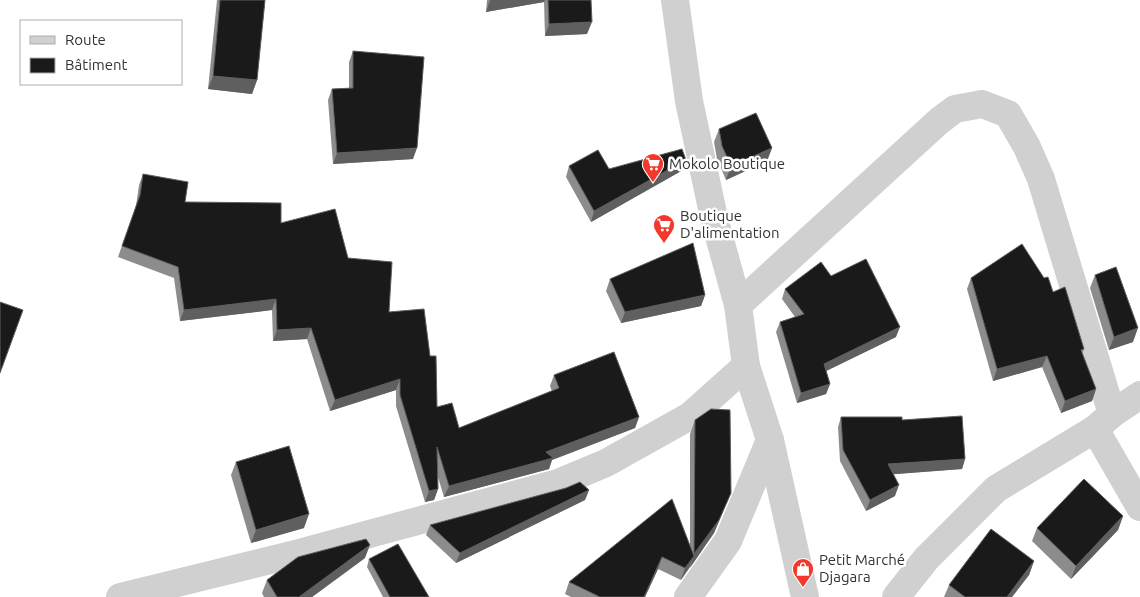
<svg xmlns="http://www.w3.org/2000/svg" width="1140" height="597" viewBox="0 0 1140 597" font-family="Ubuntu,sans-serif">
<style>
.lines{fill:none;stroke-linecap:round;stroke-linejoin:round}
.minor{stroke:#d0d0d0;stroke-width:28}
.wall{fill:#8c8c8c}
.shaded-wall{fill:#5f5f5f}
.building{fill:#1a1a1a;stroke:#5f5f5f}
.labels{text-anchor:middle;stroke-width:5;stroke-linejoin:round;paint-order:stroke}
.poi-label{font-size:15px;fill:#333;stroke:#fff;text-anchor:start}
</style>
<rect width="100%" height="100%" fill="#fff"/>
<g class="lines">
<!-- minor -->
<g class="minor">
<path d="M675,0L689,101L714,218L738,305L746,366L770,440L805,597"/>
<path d="M738,305L939,121L955,109L982,104L1008,114L1027,147L1041,179L1112,414"/>
<path d="M1095,429L1140,507"/>
<path d="M120,597L299,553L558,483L606,463L690,416L746,366"/>
<path d="M688,597L728,541L770,440"/>
<path d="M896,597L926,559L996,489L1095,429L1112,414L1140,395"/>
</g>
</g>
<!-- wall -->
<g class="wall">
<path d="M217,0H265L257,80L252,94L208,89Z"/>
<path d="M487,0H591L587,34L545,36L544,2L486,12Z"/>
<path d="M353,51L413,159L333,164L328,100L332,89L349,88V62Z"/>
<path d="M719,129L772,148L767,161L726,180L717,159L714,142Z"/>
<path d="M686,160L683,170L591,222L566,177L569,166L609,169Z"/>
<path d="M143,174L185,202L281,223L348,258L389,312L430,356L437,407L459,428L552,391L550,386L554,375L639,417L635,428L552,460L549,469L444,497L437,474L438,489L434,500L425,502L396,406V390L330,411L307,339L273,341L272,310L180,321L174,278L118,257L136,206L139,185Z"/>
<path d="M1095,275L1133,342L1109,350L1090,288Z"/>
<path d="M831,276L896,337L826,371L830,384L826,394L797,403L776,332L780,322L795,317L782,299L785,289Z"/>
<path d="M971,278L1053,292L1084,349L1082,354L1096,389L1092,401L1061,413L1042,367L993,381L967,289Z"/>
<path d="M610,279L705,295L701,306L621,323L606,291Z"/>
<path d="M841,417L902,420L965,459L962,469L893,474L895,496L866,511L840,461L838,427Z"/>
<path d="M695,420L731,493L714,533L681,580L658,569L645,597H571L565,594L569,582L690,546V434Z"/>
<path d="M236,462L304,528L251,543L231,475Z"/>
<path d="M589,490L585,500L456,563L426,535L430,525Z"/>
<path d="M1123,516L1118,530L1071,579L1032,541L1037,528Z"/>
<path d="M365,558L312,597H264L262,593L267,580Z"/>
<path d="M369,559L429,597H383L367,567Z"/>
<path d="M1034,561L1029,575L1012,597H944L949,585Z"/>
</g>
<!-- shaded-wall -->
<g class="shaded-wall">
<path d="M490,0H545L544,2L486,12Z"/>
<path d="M592,22L587,34L545,36L549,24Z"/>
<path d="M213,76L257,80L252,94L208,89Z"/>
<path d="M417,148L413,159L333,164L337,153Z"/>
<path d="M772,148L767,161L726,180L731,166Z"/>
<path d="M686,160L683,170L591,222L594,211Z"/>
<path d="M705,295L701,306L621,323L625,312Z"/>
<path d="M276,299L272,310L180,321L184,310Z"/>
<path d="M900,327L896,337L820,374L824,364Z"/>
<path d="M311,328L307,339L273,341L277,330Z"/>
<path d="M1138,328L1133,342L1109,350L1114,337Z"/>
<path d="M1047,356L1042,367L993,381L997,369Z"/>
<path d="M400,379L396,390L330,411L335,400Z"/>
<path d="M830,384L826,394L797,403L801,393Z"/>
<path d="M1096,389L1092,401L1061,413L1065,401Z"/>
<path d="M639,417L635,428L552,460L549,469L444,497L449,486L546,452Z"/>
<path d="M965,459L962,469L884,475L888,464Z"/>
<path d="M899,485L895,496L866,511L870,500Z"/>
<path d="M438,489L434,500L425,502L429,491Z"/>
<path d="M589,490L585,500L456,563L460,553Z"/>
<path d="M731,493L714,533L690,568L694,554Z"/>
<path d="M309,514L304,528L251,543L256,530Z"/>
<path d="M1123,516L1118,530L1071,579L1076,566Z"/>
<path d="M370,545L365,558L312,597H299Z"/>
<path d="M694,556L689,568L681,580L685,568Z"/>
<path d="M662,557L658,569L645,597H644Z"/>
<path d="M1034,561L1029,575L1012,597H1007Z"/>
</g>
<!-- building -->
<g class="building">
<path d="M220,0H265L257,80L213,76Z"/>
<path d="M548,0H591L592,22L549,24Z"/>
<path d="M353,51L424,57L417,148L337,153L332,89L353,88Z"/>
<path d="M756,113L772,148L731,166L722,146L719,129Z"/>
<path d="M682,149L686,160L594,211L569,166L598,150L609,169Z"/>
<path d="M143,174L188,182L185,202L281,203V223L335,209L348,258L392,262L389,312L424,309L430,356H436L437,407L452,403L459,428L559,388L554,375L614,352L639,417L546,452L553,458L449,486L437,447L438,489L429,491L400,395V379L335,400L311,328L277,330L276,299L184,310L178,267L122,246L140,195Z"/>
<path d="M693,243L705,295L625,312L610,279Z"/>
<path d="M1022,244L1044,278L1048,277L1053,292L1065,287L1084,349L1081,350L1096,389L1065,401L1047,356L997,369L971,278Z"/>
<path d="M866,259L900,327L824,364L830,384L801,393L780,322L804,314L785,289L821,262L831,276Z"/>
<path d="M1116,267L1138,328L1114,337L1095,275Z"/>
<path d="M0,302L23,310L0,373Z"/>
<path d="M711,409L730,410L731,493L719,520L694,554L695,420Z"/>
<path d="M962,416L965,459L888,464L899,485L870,500L843,450L841,417H902V420Z"/>
<path d="M289,446L309,514L256,530L236,462Z"/>
<path d="M1084,479L1123,516L1076,566L1037,528Z"/>
<path d="M580,482L589,490L460,553L430,525L566,488Z"/>
<path d="M672,499L694,556L685,568L662,557L644,597H600L569,582Z"/>
<path d="M991,529L1034,561L1007,597H965L949,585Z"/>
<path d="M366,539L370,545L299,597H277L267,580L298,557Z"/>
<path d="M398,544L429,597H390L369,559Z"/>
</g>
<!-- icons -->
<defs>
<g id="supermarket-pin" transform="scale(1.125)"><path d="M0 17L-7.5 6A9.5 9.5 0 1 1 7.5 6Z" fill="#f4382b" stroke="#fff"/><path d="M-6-5.5h2.5l.6 2H6L4.5 2H-2.5L-4.4-4H-6ZM-1.5 3.2a1.3 1.3 0 1 0 .1 0ZM3 3.2a1.3 1.3 0 1 0 .1 0Z" fill="#fff"/></g>
<g id="shop-pin" transform="scale(1.125)"><path d="M0 17L-7.5 6A9.5 9.5 0 1 1 7.5 6Z" fill="#f4382b" stroke="#fff"/><path d="M-5-2.5h2.3a2.7 3.5 0 0 1 5.4 0H5L5.5 6h-11ZM-1.5-2.5h3a1.5 2.3 0 0 0-3 0Z" fill="#fff"/></g>
</defs>
<g fill-rule="evenodd">
<use href="#supermarket-pin" x="653" y="164"/>
<use href="#supermarket-pin" x="664" y="225"/>
<use href="#shop-pin" x="803" y="569"/>
</g>
<g class="labels">
<!-- poi labels -->
<g class="poi-label">
<text x="669" y="169">Mokolo Boutique</text>
<text x="680" y="221">Boutique<tspan x="680" dy="17">D'alimentation</tspan></text>
<text x="819" y="565">Petit Marché<tspan x="819" dy="17">Djagara</tspan></text>
</g>
</g>
<!-- legend -->
<rect x="20" y="20" width="162" height="65" fill="#ffffff" stroke="#adadad"/>
<rect x="30" y="36" width="25" height="8" fill="#d0d0d0" stroke="#adadad"/>
<text x="65" y="45" font-size="15" fill="#333333">Route</text>
<rect x="30" y="58" width="25" height="15" fill="#1a1a1a" stroke="#adadad"/>
<text x="65" y="70" font-size="15" fill="#333333">Bâtiment</text>
</svg>
